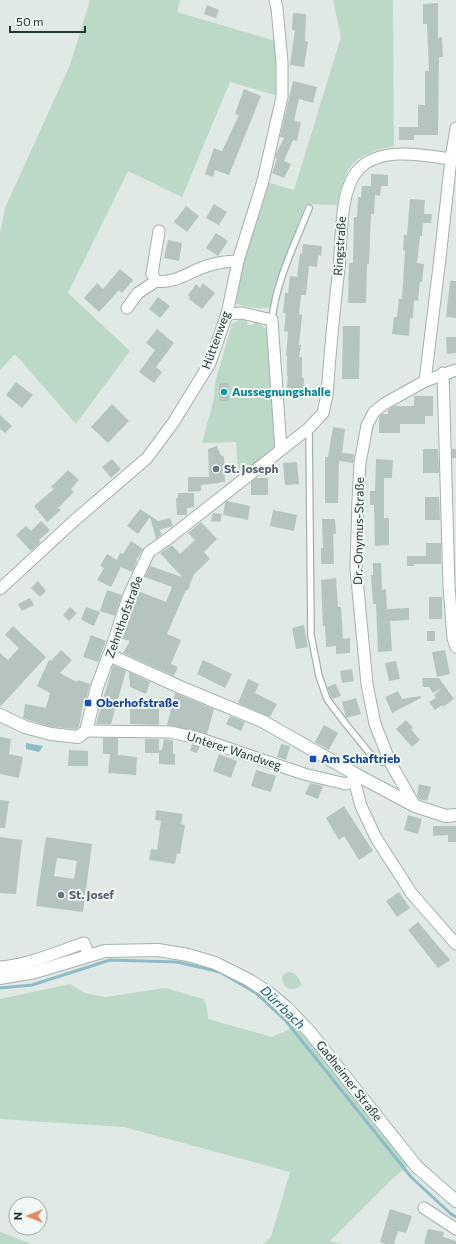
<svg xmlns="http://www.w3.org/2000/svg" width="456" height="1244" viewBox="0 0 456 1244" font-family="Commissioner,sans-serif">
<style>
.green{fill:#bcd8c6}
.water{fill:#8fbbc8}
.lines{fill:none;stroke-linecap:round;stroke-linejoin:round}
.stream{stroke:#8fbbc8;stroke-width:3}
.building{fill:#b6c4bf;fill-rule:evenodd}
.lane-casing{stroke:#a4b0ad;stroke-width:8}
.street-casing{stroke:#a4b0ad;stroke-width:13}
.secondary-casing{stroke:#a1b4ae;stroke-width:14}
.lane{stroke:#fff;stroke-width:5.5}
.street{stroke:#fff;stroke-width:11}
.secondary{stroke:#fff;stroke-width:12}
.culture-dot{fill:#0f9aa8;stroke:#f1f7f4;stroke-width:1.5}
.worship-dot{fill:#6b7280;stroke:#f1f7f4;stroke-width:1.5}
.transit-dot{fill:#1a4fb4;stroke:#f1f7f4;stroke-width:1.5}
.labels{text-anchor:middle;stroke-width:4;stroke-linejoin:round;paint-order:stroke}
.street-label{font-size:12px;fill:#233834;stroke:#f1f7f4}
.culture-label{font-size:12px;font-weight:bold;fill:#0d838f;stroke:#f1f7f4;text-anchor:start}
.worship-label{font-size:12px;font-weight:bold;fill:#5b616d;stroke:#f1f7f4;text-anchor:start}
.transit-label{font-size:12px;font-weight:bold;fill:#164399;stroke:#f1f7f4;text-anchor:start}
.water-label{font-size:13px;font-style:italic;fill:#255b6c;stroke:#f1f7f4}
</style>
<rect width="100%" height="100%" fill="#e1e9e6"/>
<!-- green -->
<g class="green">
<path d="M90,0H180L177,12L279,42L282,97L230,82L182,197L128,171L68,293L130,351L76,424L15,354L0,370V233L5,208L70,65Z"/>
<path d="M333,0H393L394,146C351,156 347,163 337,205L306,204L282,265L271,307C257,310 246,307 232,302L247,252L263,181L294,190L341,37Z"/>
<path d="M240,319H246L248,325H252L256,320L267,330L276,444L275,450L239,479L236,442L202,443L214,398L215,383L232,324Z"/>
<path d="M287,972C296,972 298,977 302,985C292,993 282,989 282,976Z"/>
<path d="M70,984L85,993L106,997L165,988L204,999L207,1008L208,1019L272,1037L288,1030L294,1024L327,1063L409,1165L390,1181L330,1241L343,1244H263L271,1237L290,1172L124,1127L0,1119V999Z"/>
<path d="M0,1232L32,1244H0Z"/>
</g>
<!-- water -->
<path class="water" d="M26,743L43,746L39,752L26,749Z"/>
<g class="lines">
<!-- stream -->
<path class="stream" d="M0,988L32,985L110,960L177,962L220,972L256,993L286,1021L411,1177L451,1214L456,1217"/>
</g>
<!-- building -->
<g class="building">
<path d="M438,3V38L442,37L443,57H439L438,135H414V140H399V127H418V105H425V71H429L427,24H423V4Z"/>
<path d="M207,5L219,10L216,18L204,14Z"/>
<path d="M293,13L306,14L305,41H308L304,67L290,65L295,30H292Z"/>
<path d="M293,81L317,87L313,103L299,99L294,121L301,122L297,141L293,140L284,161L291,164L284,178L272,173L277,159L275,158L276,154L284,138L280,137Z"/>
<path d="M244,89L261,96L229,175L215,170L213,177L205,174L214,148L222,151L239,115L235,114Z"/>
<path d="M371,174L388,175V186H381L380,196L375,195L374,214H371L369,264H367L366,303H348L349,263H353L354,217H357L358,197H361L362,186H371Z"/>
<path d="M410,199L425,200L424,214H432L431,223H423L422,236H420L417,263L424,264L422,282H420L418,301L414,300L413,318H410L409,336L392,334L394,317H397L399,299H402L405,250H403L404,235H407Z"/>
<path d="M214,204L227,212L219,225L206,218Z"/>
<path d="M186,206L199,216L187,232L174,222Z"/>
<path d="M216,233L228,241L218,256L206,248Z"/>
<path d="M168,240L182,243L179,261L164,258Z"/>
<path d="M303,244L322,246L321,256L318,255L317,267L309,266L306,295H301L299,314L302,315L299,345H301L299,357H302V378H304L303,398L286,396L288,376H287V356H286L288,332L284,331L286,313H283L285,293H288L290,276L297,277L300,253L302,254Z"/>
<path d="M120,269L133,280L122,293L119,290L99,312L84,298L97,283L103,289Z"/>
<path d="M450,281H456V318L446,317Z"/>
<path d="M203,283L215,293L202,309L189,299L190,297L188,295L196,284L200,288Z"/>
<path d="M158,297L170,306L160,318L149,309Z"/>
<path d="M343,326H360L359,379H342Z"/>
<path d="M157,329L174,343L156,367L162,372L154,383L139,372L155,350L146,343Z"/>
<path d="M446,337H456V353L447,354Z"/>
<path d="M16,382L33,395L22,408L6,395Z"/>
<rect x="219" y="383" width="10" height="18"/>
<path d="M414,396H433V416H425V424H400V433H379V417L382,414H388V410L394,406H414Z"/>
<path d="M112,404L129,421L108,443L91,427Z"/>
<path d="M0,415L12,426L5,433L0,429Z"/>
<path d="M333,427L345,429L342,453L354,454L353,463L339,461L338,503H325V457H328Z"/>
<path d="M217,446L220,454L224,457L225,482H220V483L201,485V491L188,492V477H209L208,449Z"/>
<path d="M423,449H438L439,473H423Z"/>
<rect x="452" y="449" width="4" height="9"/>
<path d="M112,459L121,469L111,478L102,467Z"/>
<path d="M376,459L393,460L392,478H384V518H389V545L375,546L374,505H370V491H375Z"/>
<path d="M297,462L299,484L285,485L283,463Z"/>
<path d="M68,470L79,480L71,489L74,492L58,508L61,510L47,522L34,506L54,489L51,487Z"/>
<path d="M256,478H268V495H251V482Z"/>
<path d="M178,493H194V507L187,508V515H177L176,498H178Z"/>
<path d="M425,497H439L440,520H425Z"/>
<path d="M227,501L250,506L248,520L223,515L225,503Z"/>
<path d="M140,509L158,521L170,518L173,526L159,530L162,534L156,539L150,517L138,534L127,526Z"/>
<path d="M273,510L297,515L294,531L270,526Z"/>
<path d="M213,513L222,514L220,522L211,521Z"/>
<path d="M322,519H335L336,534H333L334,564H321V548H323Z"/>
<path d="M41,521L50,530L39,540L41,542L31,551L16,535L26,526L31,531Z"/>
<path d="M201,522L217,539L204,552L210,559L194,574L188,590H186L167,634L181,640L171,664L178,667L174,676L123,653L130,641L122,639L138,591L166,602L172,587L145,577L150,566L182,577L160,553L172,545L180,554L195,540L188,533Z"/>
<path d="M131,541L143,549L136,560L137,561L132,572L121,567L111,587L97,580L104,568L100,566L107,554L117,560L120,553L123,554Z"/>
<path d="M426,543H441V564H414V566H407V556H426Z"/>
<path d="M373,563H381L382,590L386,589L387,609L409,608V620L390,621L392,651L378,652L376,604H373L371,575H373Z"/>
<path d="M336,578L338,607H341L343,639L350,638V653L336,654V646L326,647L325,626H323L321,580Z"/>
<path d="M38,581L46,591L40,597L31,588Z"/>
<path d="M107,590L122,595L115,616L100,611Z"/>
<rect x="429" y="597" width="13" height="22"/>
<path d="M30,598L34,605L22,611L18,604Z"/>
<path d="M70,607L77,613L69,621L63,615Z"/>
<path d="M86,607L100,612L94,626L81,620Z"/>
<path d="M304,625L308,647L296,649L292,628Z"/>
<path d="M13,626L46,657L0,707V653L8,660L19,648L5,635Z"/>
<rect x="427" y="631" width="8" height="10"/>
<path d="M91,635L106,641L98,662L83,657Z"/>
<path d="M61,650L72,660L60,673L77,682L78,680L90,684L85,704H83L79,727L76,729L52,727L23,718L25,704L46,708L50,693L37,686L49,660L51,661Z"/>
<path d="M445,650L450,674L437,677L432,652Z"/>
<path d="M203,660L232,674L225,688L197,674Z"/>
<path d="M396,661L400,679L389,681L385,663Z"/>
<path d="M113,665L126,671L111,724H96Z"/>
<path d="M352,669L354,681L342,683L340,671Z"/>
<path d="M129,672L150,682L146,694L130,687Z"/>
<path d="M422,678H439L454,699L443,707L442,705L435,710L429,702L436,698L434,695L442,688L433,693L429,687H423Z"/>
<path d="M248,679L259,684L255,693L277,704L270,717L238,703Z"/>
<path d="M336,684L341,696L332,699L327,687Z"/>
<path d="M398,691L402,699L420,696L421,698L392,713L385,697Z"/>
<path d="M175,693L214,709L207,734L167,725Z"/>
<path d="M356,698L361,714L346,718L342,702Z"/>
<path d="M130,704H159V725L130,724Z"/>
<path d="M230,716L245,722L241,731L226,724Z"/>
<path d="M406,720L413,728L411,729L420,740L412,747L396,729Z"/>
<path d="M324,725L338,733L329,750L315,742Z"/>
<path d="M0,737L11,739L9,754L23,757L19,778L0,774Z"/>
<path d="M103,738H118V755L137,757L136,775L108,773L110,754H103Z"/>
<path d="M145,739H159V750H162L164,739L173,740V754H175V765L159,764V753H145Z"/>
<path d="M192,744L200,746L197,753L190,751Z"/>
<path d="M281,744L290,746L286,760L277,757Z"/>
<path d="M69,750L88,751V766H68Z"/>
<path d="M219,754L237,761L231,778L213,771Z"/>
<path d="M256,770L276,776L271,792L251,786Z"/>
<path d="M310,783L323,786L318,799L305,794Z"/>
<path d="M419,784L431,787L427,801L419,799L417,795Z"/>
<path d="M0,800L9,801L5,828H0Z"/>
<path d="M344,806L373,851L359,860L344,836L339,840L326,818Z"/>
<path d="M156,810L183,814L181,824L185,825L180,854L177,853L175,864L149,860L151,849L157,850L161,821L155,820Z"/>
<path d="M408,815L422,819L418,834L404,830Z"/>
<path d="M433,826H456V842H448V835L433,836Z"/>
<path d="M0,837L22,840L16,894L0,893Z"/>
<path d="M46,837L92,844L83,912L36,906ZM57,858L77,861L74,879L54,876Z"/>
<path d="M399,892L410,908L397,917L386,901Z"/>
<path d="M418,922L450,960L438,968L408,930Z"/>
<path d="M390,1209L412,1216L406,1233L398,1231L394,1244H385L380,1242Z"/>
<path d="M428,1229L444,1232L443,1237L456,1241V1244H424Z"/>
</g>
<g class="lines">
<!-- lane casing -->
<g class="lane-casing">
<g id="lane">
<path d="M272,320C276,281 295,244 309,208"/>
<path d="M309,429L311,635L319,676L327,699L345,723L371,755L382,762H390"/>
</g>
</g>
<!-- street casing -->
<g class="street-casing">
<g id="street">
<path d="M159,231L152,274L156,281C174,284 187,273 204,267C215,263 225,261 238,261"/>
<path d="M127,308L138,293L156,281"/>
<path d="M227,314L242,313L272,320L281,450L309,428L323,413L327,395C330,353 334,310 339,268C342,240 339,191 358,170C379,146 423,155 451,159"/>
<path d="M443,373L449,586L453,638L456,647"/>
<path d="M425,381L440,258L451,159L456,128"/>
<path d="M0,589L75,520L147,458L173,423L210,363L227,314L238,261L263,181L282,97V62L277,8L275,0"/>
<path d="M109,655L129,595L149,552L169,538L281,450"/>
<path d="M86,731L170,732L198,738L304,774L346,784L354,780"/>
<path d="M357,775L354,780L361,806L376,838L412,894L456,944"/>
<path d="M415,806L390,762L375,724L367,684L356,569L358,500L360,463L367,425L374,412L384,404L425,381L456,370"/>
<path d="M0,967C29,965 57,952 84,943L89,956"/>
<path d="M424,1208L456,1229"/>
</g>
</g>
<!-- secondary casing -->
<g class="secondary-casing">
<g id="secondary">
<path d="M0,715L25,727L51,734L78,737L86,731L97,687L109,655L180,687L262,721L357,775L415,806L446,816L456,815"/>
<path d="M0,978L35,972L105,951L158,950L188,955L215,963L249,980L269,993L287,1008L309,1031L417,1167L456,1201"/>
</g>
</g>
<!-- lane -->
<use href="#lane" class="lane"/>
<!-- street -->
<use href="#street" class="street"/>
<!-- secondary -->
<use href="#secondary" class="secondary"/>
</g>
<!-- markers -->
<circle class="culture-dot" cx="224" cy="392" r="4"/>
<g class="worship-dot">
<circle cx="216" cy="469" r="4"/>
<circle cx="61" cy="895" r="4"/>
</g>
<g class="transit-dot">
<rect x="84" y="699" width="8" height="8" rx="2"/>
<rect x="309" y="755" width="8" height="8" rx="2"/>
</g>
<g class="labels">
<!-- street labels -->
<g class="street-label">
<text transform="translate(340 246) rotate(-86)" y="4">Ringstraße</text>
<text transform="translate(216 340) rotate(-70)" y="4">Hüttenweg</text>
<text transform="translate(359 531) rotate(-89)" y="4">Dr.-Onymus-Straße</text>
<text transform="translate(124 617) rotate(-70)" y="4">Zehnthofstraße</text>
<text transform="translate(234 751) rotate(18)" y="4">Unterer Wandweg</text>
<text transform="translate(349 1081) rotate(52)" y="4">Gadheimer Straße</text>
</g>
<!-- culture labels -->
<g class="culture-label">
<text x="232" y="396">Aussegnungshalle</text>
</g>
<!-- worship labels -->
<g class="worship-label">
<text x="224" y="473">St. Joseph</text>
<text x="69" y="899">St. Josef</text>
</g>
<!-- transit labels -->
<g class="transit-label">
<text x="96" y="707">Oberhofstraße</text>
<text x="321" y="763">Am Schaftrieb</text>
</g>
<!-- water labels -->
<g class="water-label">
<text transform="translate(283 1007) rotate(44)" y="5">Dürrbach</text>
</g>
</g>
<!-- north arrow -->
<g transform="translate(28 1216) rotate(270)"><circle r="19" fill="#f1f7f4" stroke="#9faba7"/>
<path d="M0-3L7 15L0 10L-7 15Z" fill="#e18e67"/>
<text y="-6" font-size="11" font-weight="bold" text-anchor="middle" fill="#233834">N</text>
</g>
<!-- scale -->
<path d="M10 26v6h75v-6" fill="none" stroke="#233834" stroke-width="2"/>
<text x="16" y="26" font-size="12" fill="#233834" stroke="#f1f7f4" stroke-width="3" paint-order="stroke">50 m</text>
</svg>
